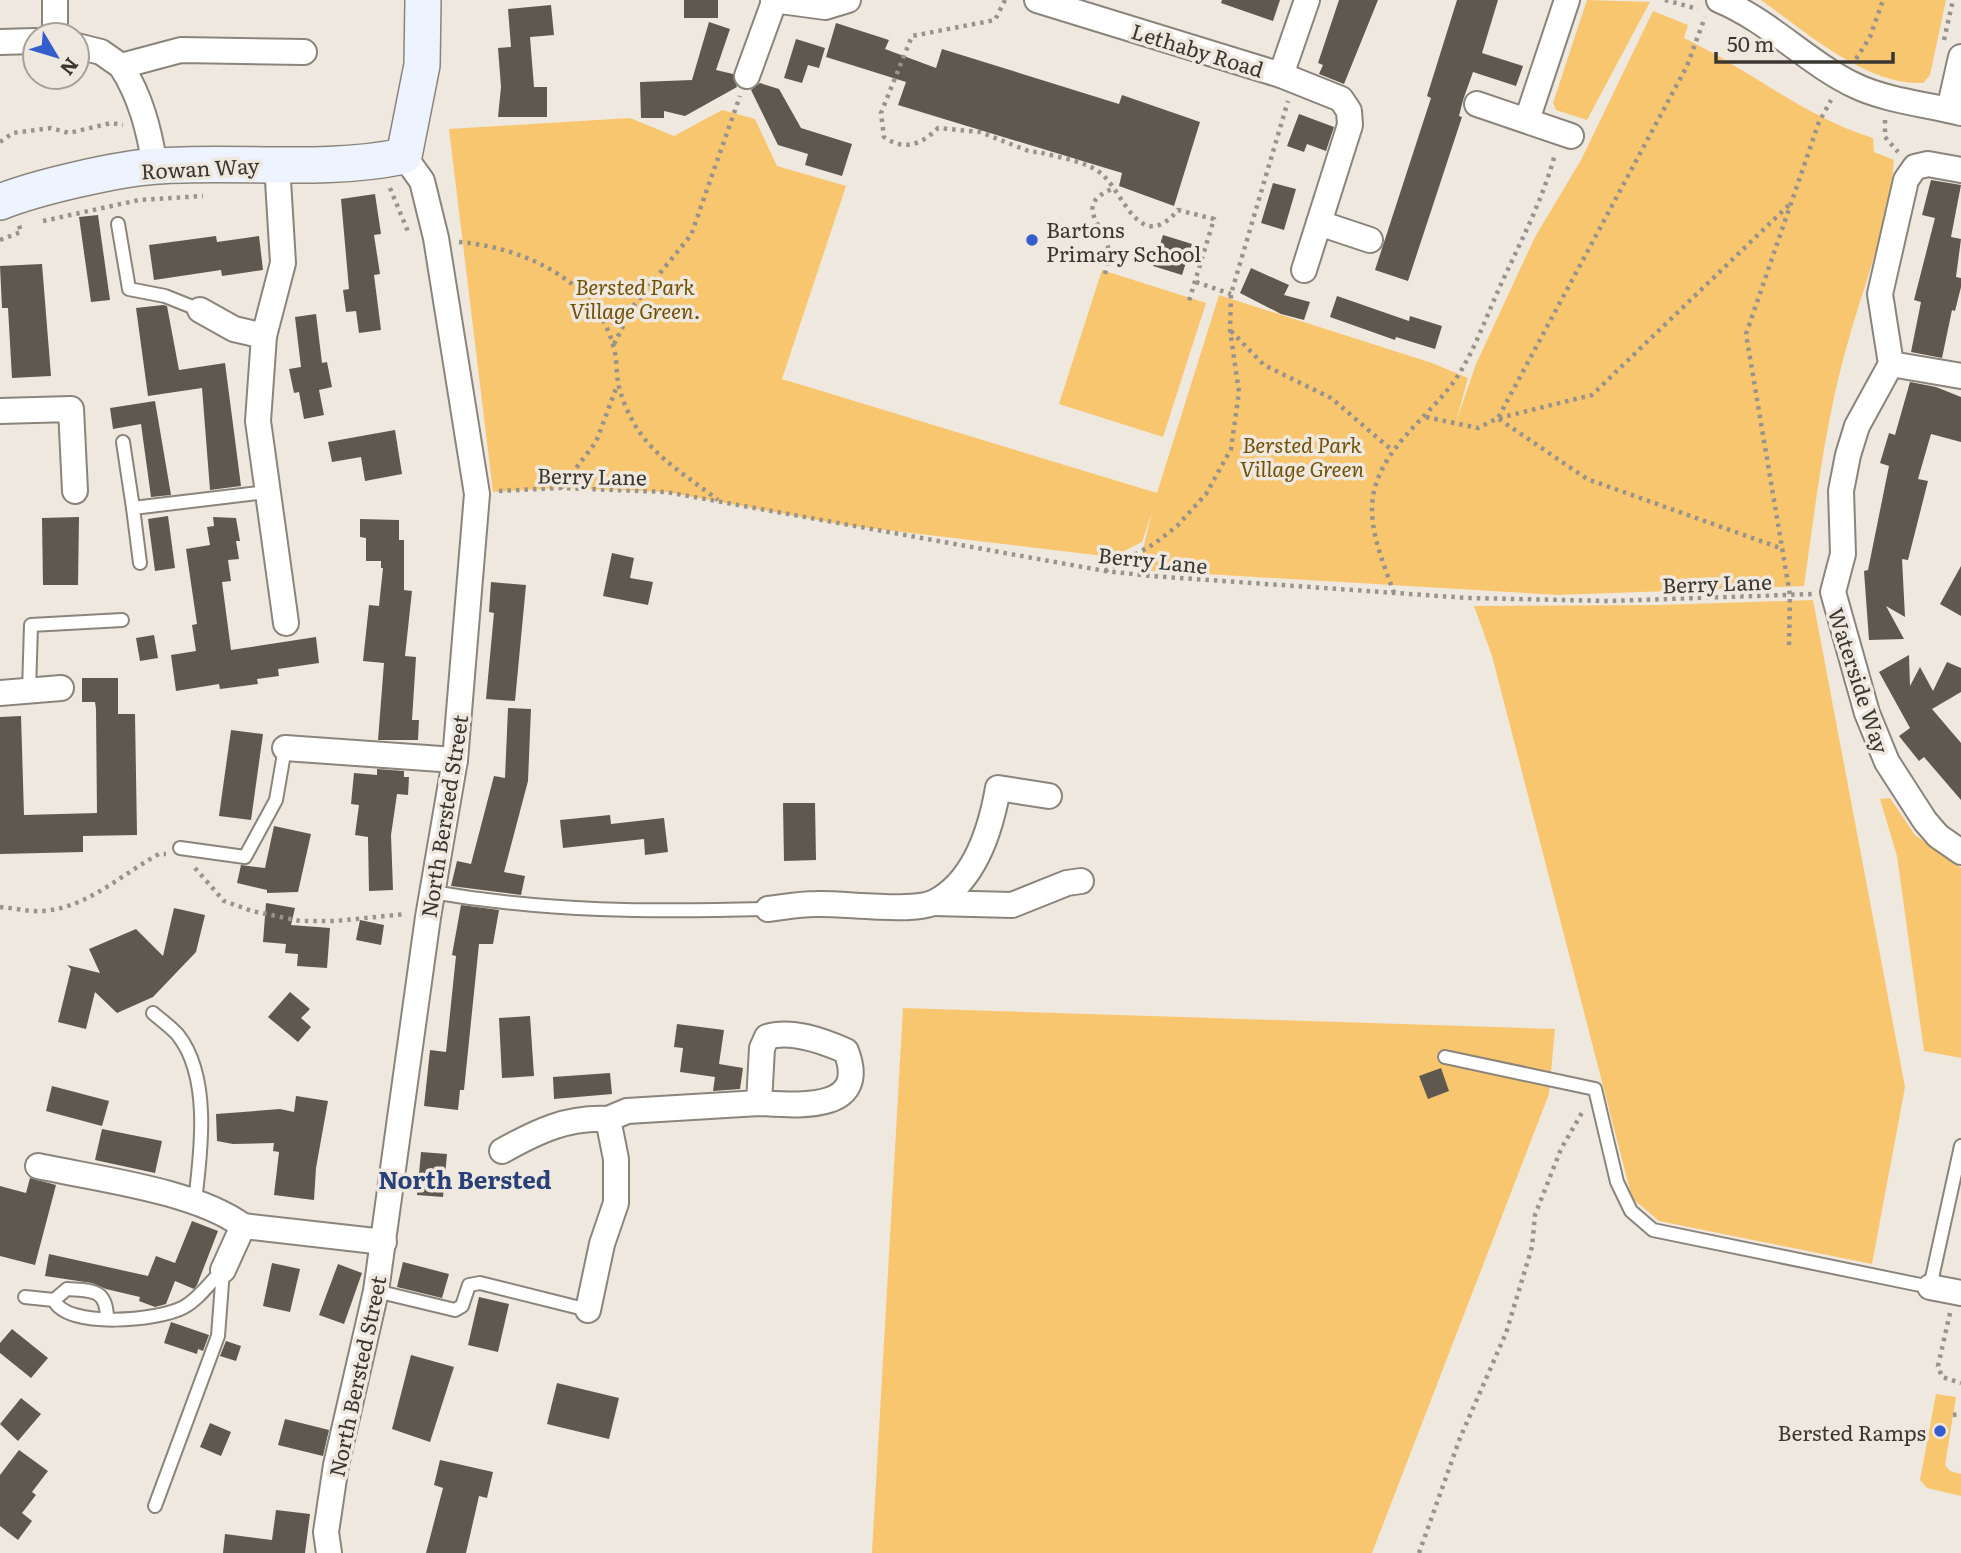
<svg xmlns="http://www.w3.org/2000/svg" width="1961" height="1553" font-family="Literata,serif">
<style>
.green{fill:#f9c670}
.building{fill:#5e584f}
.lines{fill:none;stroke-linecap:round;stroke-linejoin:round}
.lane-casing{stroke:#8a847b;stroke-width:16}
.street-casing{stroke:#8a847b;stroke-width:28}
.secondary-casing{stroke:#8a847b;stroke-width:38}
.path{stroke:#98938c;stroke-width:4.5;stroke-dasharray:3.5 5;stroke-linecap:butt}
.lane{stroke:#fff;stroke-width:12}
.street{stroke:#fff;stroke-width:24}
.secondary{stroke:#edf3ff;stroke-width:35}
.poi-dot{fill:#365dce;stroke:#efe8de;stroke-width:2.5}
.labels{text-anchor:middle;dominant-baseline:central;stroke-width:7;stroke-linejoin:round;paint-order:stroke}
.street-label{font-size:21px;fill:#3a3733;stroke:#efe8de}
.poi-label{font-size:21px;fill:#3a3733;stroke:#efe8de;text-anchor:start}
.park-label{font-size:21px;font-style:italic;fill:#725008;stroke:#efe8de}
.quarter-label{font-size:24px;font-weight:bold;fill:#293f78;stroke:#efe8de}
</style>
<rect width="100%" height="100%" fill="#efe8de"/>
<g class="green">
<path d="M1587,0L1650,2L1587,120L1556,110L1553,103Z"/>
<path d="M1761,0H1946L1930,75L1923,83C1865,85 1805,31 1761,0Z"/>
<path d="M1653,11L1688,25L1684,38C1749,69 1804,117 1873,138L1874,152L1894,160C1889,227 1861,291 1844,356C1824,431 1815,509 1804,586L1558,595L1138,570L1152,512L1142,542L1112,557L844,525L666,492L561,488L493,492L449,129L630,118L674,136L722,110L755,119L777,166L846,186L782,379L1157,493L1219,295L1432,363L1468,378L1456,422L1476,364L1535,237L1581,160Z"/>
<path d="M1102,270L1206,303L1163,437L1059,404Z"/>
<path d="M1813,600L1905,1087L1872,1264L1659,1221L1632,1198L1492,656L1474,606L1659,605Z"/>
<path d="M1890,798L1915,835L1961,868V1058L1924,1051L1897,856L1880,799Z"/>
<path d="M903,1008L1555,1029L1549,1094L1372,1553H872Z"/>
<path d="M1936,1394L1956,1397L1945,1465L1950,1471L1961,1474V1496L1927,1488L1920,1480Z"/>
</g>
<g class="building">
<rect x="684" y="0" width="34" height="18"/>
<path d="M1222,0H1280L1273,21L1221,3Z"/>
<path d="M1339,0H1378L1344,84L1319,74L1323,65L1318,63Z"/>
<path d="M1457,0H1498L1482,53L1523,66L1516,86L1473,72L1463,100L1459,116L1462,117L1408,281L1375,270L1431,98L1427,96Z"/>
<path d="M551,5L554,35L530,37L534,87H547V117H498L501,87L498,48L511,47L508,9Z"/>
<path d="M709,22L730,29L716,70L733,74L737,87L685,116L664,111V118H641L640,82L692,80Z"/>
<path d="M836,23L889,40L885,49L936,68L942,49L1119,104L1122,95L1200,122L1174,206L1119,186L1122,173L898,105L906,82L826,57Z"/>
<path d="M796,39L825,48L819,68L808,65L802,83L784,78Z"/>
<path d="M760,83L779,89L801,128L852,144L842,176L805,165L808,154L778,145L751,90Z"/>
<path d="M1299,114L1334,127L1326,151L1307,144L1304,152L1287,146Z"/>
<path d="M1931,180L1961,185L1951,237L1961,239L1956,277L1961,278V287L1955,311L1952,310L1942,358L1911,352L1921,302L1914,300L1935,218L1922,215Z"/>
<path d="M1273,183L1296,189L1284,230L1261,223Z"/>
<path d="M375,194L381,234L374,235L380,274L374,275L381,330L359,333L356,311L346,312L343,290L349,289L341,199Z"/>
<path d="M98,215L110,300L91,302L79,217Z"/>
<path d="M1163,235L1192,244L1182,275L1153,266Z"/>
<path d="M216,236L217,242L259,236L263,270L222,276L221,270L154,280L149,245Z"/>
<path d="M42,264L51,376L12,378L8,308H2L0,266Z"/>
<path d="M1251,268L1289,285L1284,295L1310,302L1304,320L1281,314L1240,293Z"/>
<path d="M1337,296L1409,321L1410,316L1442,326L1435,349L1396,337L1395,340L1330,317Z"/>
<path d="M163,305L167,306L179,370L225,363L241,486L210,490L202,388L148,396L136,308Z"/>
<path d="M316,314L322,363L327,362L332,387L319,390L324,415L304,419L299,392L294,393L289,369L301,367L295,317Z"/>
<path d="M1910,382L1936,387L1961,397V442L1931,434L1918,479L1928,481L1908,560L1902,559L1905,617L1886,606L1904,639L1869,640L1864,571L1868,570L1889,466L1880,463L1889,433L1895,435Z"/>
<path d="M155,401L171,495L151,497L141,424L113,429L110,408Z"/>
<path d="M395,430L402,474L365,481L361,457L332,462L328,442Z"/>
<path d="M168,516L175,568L155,571L148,519Z"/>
<path d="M79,517L78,585H43L42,518Z"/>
<path d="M213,517L236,518L240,541H236L239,559L228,560L231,581L222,582L231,650L316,637L319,663L278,669L279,676L257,679L258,684L220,689L219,684L176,691L171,655L196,651L192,625L197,624L186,549L210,545L207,527L214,526Z"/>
<path d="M360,519L399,520V540H404V590L412,591L405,656L416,657L412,720H419L418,740H378L384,663L363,661L369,605L379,606L383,568H381V561H366V538L360,537Z"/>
<path d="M612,553L634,558L630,578L653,582L648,605L603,596Z"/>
<path d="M1961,566V616L1940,604Z"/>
<path d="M491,582L526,585L515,701L486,699L494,613L489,612Z"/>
<path d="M154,635L158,658L140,661L136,638Z"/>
<path d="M1909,655L1910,686L1920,667L1933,691L1947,662L1961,668V692L1932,709L1961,743V800L1924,757L1919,761L1899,736L1910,728L1879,672Z"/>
<path d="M82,678H118V714H135L137,835L83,836V852L0,854V717L21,716L24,815L97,813L96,709L95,702H82Z"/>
<path d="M508,708L531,709L528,781L504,872L525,876L521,895L451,886L457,861L471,864L494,776L505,778Z"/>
<path d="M231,730L263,734L251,820L219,816Z"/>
<path d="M377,769L404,771V777H409L408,795L397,794L391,835L393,890L369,891L368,837L355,835L359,805L351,804L354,773L377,775Z"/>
<path d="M783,803H815L816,860L784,861Z"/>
<path d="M610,815L611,824L664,818L668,852L645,855L644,839L563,848L560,820Z"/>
<path d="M274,826L311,834L298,892L267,893V890L237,883L241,865L265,868Z"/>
<path d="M266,903L295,908L291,925L330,928L327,968L297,966L298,954L285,953L286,944L263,942Z"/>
<path d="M461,905L499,910L493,944H479L464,1090H460L458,1110L424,1106L430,1050L446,1052L456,956L452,955Z"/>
<path d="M174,908L205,915L196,952L153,997L117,1013L95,992L86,1029L58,1022L71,969L67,965L100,973L89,949L136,929L163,956Z"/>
<path d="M360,920L384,925L381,945L356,940Z"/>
<path d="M290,992L310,1009L301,1018L311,1027L298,1042L268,1017Z"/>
<path d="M530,1016L534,1076L502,1078L499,1018Z"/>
<path d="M677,1024L724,1030L719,1064L743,1068L740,1089L713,1091L715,1077L680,1072L683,1048L674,1047Z"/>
<path d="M1441,1068L1449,1091L1428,1099L1419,1076Z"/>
<path d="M610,1073L612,1094L554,1099L553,1077Z"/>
<path d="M52,1086L109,1101L102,1126L46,1111Z"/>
<path d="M296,1096L328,1101L316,1168L314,1200L274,1195L279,1152L273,1151L274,1143L233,1144L217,1141L216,1114L280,1109L294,1112Z"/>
<path d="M102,1129L162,1141L155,1173L95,1160Z"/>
<path d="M421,1152L447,1154L443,1197L417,1195Z"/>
<path d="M30,1178L56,1185L35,1265L0,1256V1186L26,1193Z"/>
<path d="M192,1221L218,1231L197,1285L194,1289L175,1281L166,1304L155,1307L139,1301L140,1297L106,1289L92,1283L45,1276L49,1254L148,1276L156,1256L175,1263Z"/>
<path d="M403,1262L449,1274L442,1298L397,1287Z"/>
<path d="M272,1263L300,1269L290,1312L263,1306Z"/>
<path d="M338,1264L362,1273L344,1324L319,1315Z"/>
<path d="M479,1297L509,1304L498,1352L468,1345Z"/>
<path d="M171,1322L209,1335L203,1351L198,1349L197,1354L164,1343Z"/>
<path d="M12,1329L48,1358L31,1378L0,1353V1343Z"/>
<path d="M226,1341L241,1346L236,1361L220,1356Z"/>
<path d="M411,1355L454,1367L430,1442L392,1429Z"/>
<path d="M557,1383L619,1398L609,1439L547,1424Z"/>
<path d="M21,1398L41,1414L18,1441L0,1424Z"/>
<path d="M285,1419L329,1430L323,1456L278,1445Z"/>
<path d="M210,1423L231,1432L221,1456L200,1447Z"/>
<path d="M19,1450L48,1471L32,1492L36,1495L22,1513L32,1521L18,1540L0,1526V1475Z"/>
<path d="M440,1460L493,1472L487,1498L479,1496L466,1553H426L443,1488L434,1485Z"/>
<path d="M276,1510L310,1514L305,1553H223L225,1534L272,1540Z"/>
</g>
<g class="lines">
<defs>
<g id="lane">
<path d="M118,224L129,289L165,296L200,310"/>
<path d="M123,442L133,508"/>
<path d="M140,563L133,508L266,492"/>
<path d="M29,691L31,625L122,620"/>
<path d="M180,848L245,857L276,800L285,748"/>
<path d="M432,892C547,912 652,912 768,909"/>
<path d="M153,1013C161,1020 171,1027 178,1035C211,1077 201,1152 195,1201"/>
<path d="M1445,1057L1595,1089L1617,1182L1631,1211L1653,1230L1930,1287L1961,1146"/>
<path d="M376,1291L455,1310L462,1306L469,1285L480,1283L588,1310"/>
<path d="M25,1297L54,1300"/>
<path d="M107,1317C106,1288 91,1291 67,1289L54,1300C66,1329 159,1321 184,1307C199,1299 210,1282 223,1270"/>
<path d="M155,1506L218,1336L223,1270"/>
</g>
<g id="street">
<path d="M773,0L825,7L848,0"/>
<path d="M1037,0L1281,75L1307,0"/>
<path d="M1719,0C1770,21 1807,63 1856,86C1885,100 1929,105 1961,113"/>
<path d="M55,35V0"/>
<path d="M0,42L35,41"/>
<path d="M77,46L101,52L121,66L181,50L304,52"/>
<path d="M121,66C141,97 149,130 155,166"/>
<path d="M1281,75L1341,99L1349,111L1350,125L1304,270"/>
<path d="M747,76L774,2"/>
<path d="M1477,104L1571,136"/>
<path d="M1949,110L1961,57"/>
<path d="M1527,120L1567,0"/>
<path d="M277,164L283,263L264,336L258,421L286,623"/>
<path d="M1961,170L1928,164L1915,167L1906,180L1880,294L1891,364L1857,426L1848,455L1841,491L1843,554L1833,592L1867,713L1887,762L1925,821L1938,836L1961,852"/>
<path d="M1319,223L1370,240"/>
<path d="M200,310L234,329L264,336"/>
<path d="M1891,364L1961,376"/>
<path d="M0,411L71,409L75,491"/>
<path d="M0,693L61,688"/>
<path d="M285,748L455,760"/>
<path d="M934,903L1012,905L1067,883L1081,881"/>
<path d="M768,909C784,907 800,904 816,904C844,903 914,913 935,902C975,881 991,828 998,788L1049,796"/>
<path d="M608,1119L627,1111L759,1103L762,1048L767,1037C791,1029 823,1041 846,1051C870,1113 797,1105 759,1103"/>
<path d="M502,1151C538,1131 567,1117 608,1119L616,1159V1203L602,1244L588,1310"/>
<path d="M38,1166C98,1179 196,1191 243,1226"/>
<path d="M223,1270L243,1226L384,1242"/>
<path d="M1930,1287L1961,1293"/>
<path d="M329,1553L326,1532L336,1465L376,1291L428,917L455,760L477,494L436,238L422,181L404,156"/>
</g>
<path id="secondary" d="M0,202C38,187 116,169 157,166C239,160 323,173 404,156L422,65L423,0"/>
</defs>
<use href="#lane" class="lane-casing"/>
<use href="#street" class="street-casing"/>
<use href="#secondary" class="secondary-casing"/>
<g class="path">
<path d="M1005,0L995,20L912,36L881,113L884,137C904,151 921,145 938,128L980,132L1031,152H1039C1059,158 1089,161 1104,176C1125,197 1141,254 1178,210L1214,219L1189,301"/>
<path d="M1665,0L1698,9"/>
<path d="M1944,40L1953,0"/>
<path d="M1856,59L1870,37L1883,0"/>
<path d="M1885,120V137L1898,152"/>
<path d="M0,142L13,133L51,128L69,133L111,123L123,125"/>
<path d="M390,188L409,234"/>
<path d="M43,221L139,200L203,196"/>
<path d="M0,240L21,232L19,225"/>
<path d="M459,242C521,247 595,279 613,345C617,356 616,370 618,382C620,396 630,418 638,430C659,461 690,478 718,500"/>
<path d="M1105,274C1107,265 1110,257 1108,247C1102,223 1074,205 1112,189"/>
<path d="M1196,282L1231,294"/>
<path d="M1231,331L1264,365L1331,398L1393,451"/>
<path d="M614,344L634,305L691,235L740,96"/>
<path d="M1426,417L1478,428L1498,418L1687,66L1705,17"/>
<path d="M1499,418L1592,395L1791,203"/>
<path d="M1499,419L1587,479L1783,549"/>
<path d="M561,488L596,442L617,386"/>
<path d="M499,491L561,488L666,492L1105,571L1151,576L1468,598L1610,601L1812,594"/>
<path d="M1105,571L1154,544L1177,526L1206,494L1231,449L1239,392L1230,330L1231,294L1288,101"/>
<path d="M1394,593C1382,559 1364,520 1376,484C1390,440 1435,412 1459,374C1477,345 1488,312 1502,282C1522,239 1543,199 1555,154"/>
<path d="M1789,645L1790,595L1746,334L1819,122L1831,100"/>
<path d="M195,868L224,901L252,911L300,921H335L406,914"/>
<path d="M0,907C14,908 29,912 43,911C87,908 122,874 159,854H166"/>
<path d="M1950,1313L1938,1366L1942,1377L1961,1383"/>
<path d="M1953,1415L1961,1414"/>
<path d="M1419,1553L1460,1438L1506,1333L1532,1247L1535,1215L1561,1149L1583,1111"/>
</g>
<use href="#lane" class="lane"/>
<use href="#street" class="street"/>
<use href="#secondary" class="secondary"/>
</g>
<g class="poi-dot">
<circle cx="1032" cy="240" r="7"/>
<circle cx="1940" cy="1431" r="7"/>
</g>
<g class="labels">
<g class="street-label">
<text transform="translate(1198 49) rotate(17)">Lethaby Road</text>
<text transform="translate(200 167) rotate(-3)">Rowan Way</text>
<text transform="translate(592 475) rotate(1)">Berry Lane</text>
<text transform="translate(1153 559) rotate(6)">Berry Lane</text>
<text transform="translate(1717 582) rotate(-2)">Berry Lane</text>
<text transform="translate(1860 680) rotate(72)">Waterside Way</text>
<text transform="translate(443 816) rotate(-81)">North Bersted Street</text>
<text transform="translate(356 1376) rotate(-78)">North Bersted Street</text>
</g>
<g class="poi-label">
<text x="1046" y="228">Bartons<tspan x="1046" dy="24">Primary School</tspan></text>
<text x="1926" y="1431" text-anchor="end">Bersted Ramps</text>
</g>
<g class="park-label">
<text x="635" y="285">Bersted Park<tspan x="635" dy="24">Village Green.</tspan></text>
<text x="1302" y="443">Bersted Park<tspan x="1302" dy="24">Village Green</tspan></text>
</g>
<g class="quarter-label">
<text x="465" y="1178">North Bersted</text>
</g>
</g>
<g transform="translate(56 56) rotate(128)"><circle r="33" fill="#efe8de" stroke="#a7a19a" stroke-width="2"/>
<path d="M0-5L12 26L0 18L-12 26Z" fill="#365dce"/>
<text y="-10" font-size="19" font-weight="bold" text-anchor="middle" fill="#3a3733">N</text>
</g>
<path d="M1716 52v10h177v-10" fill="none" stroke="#3a3733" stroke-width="3.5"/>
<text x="1727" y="52" font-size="21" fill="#3a3733" stroke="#efe8de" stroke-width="5" paint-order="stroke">50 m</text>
</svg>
